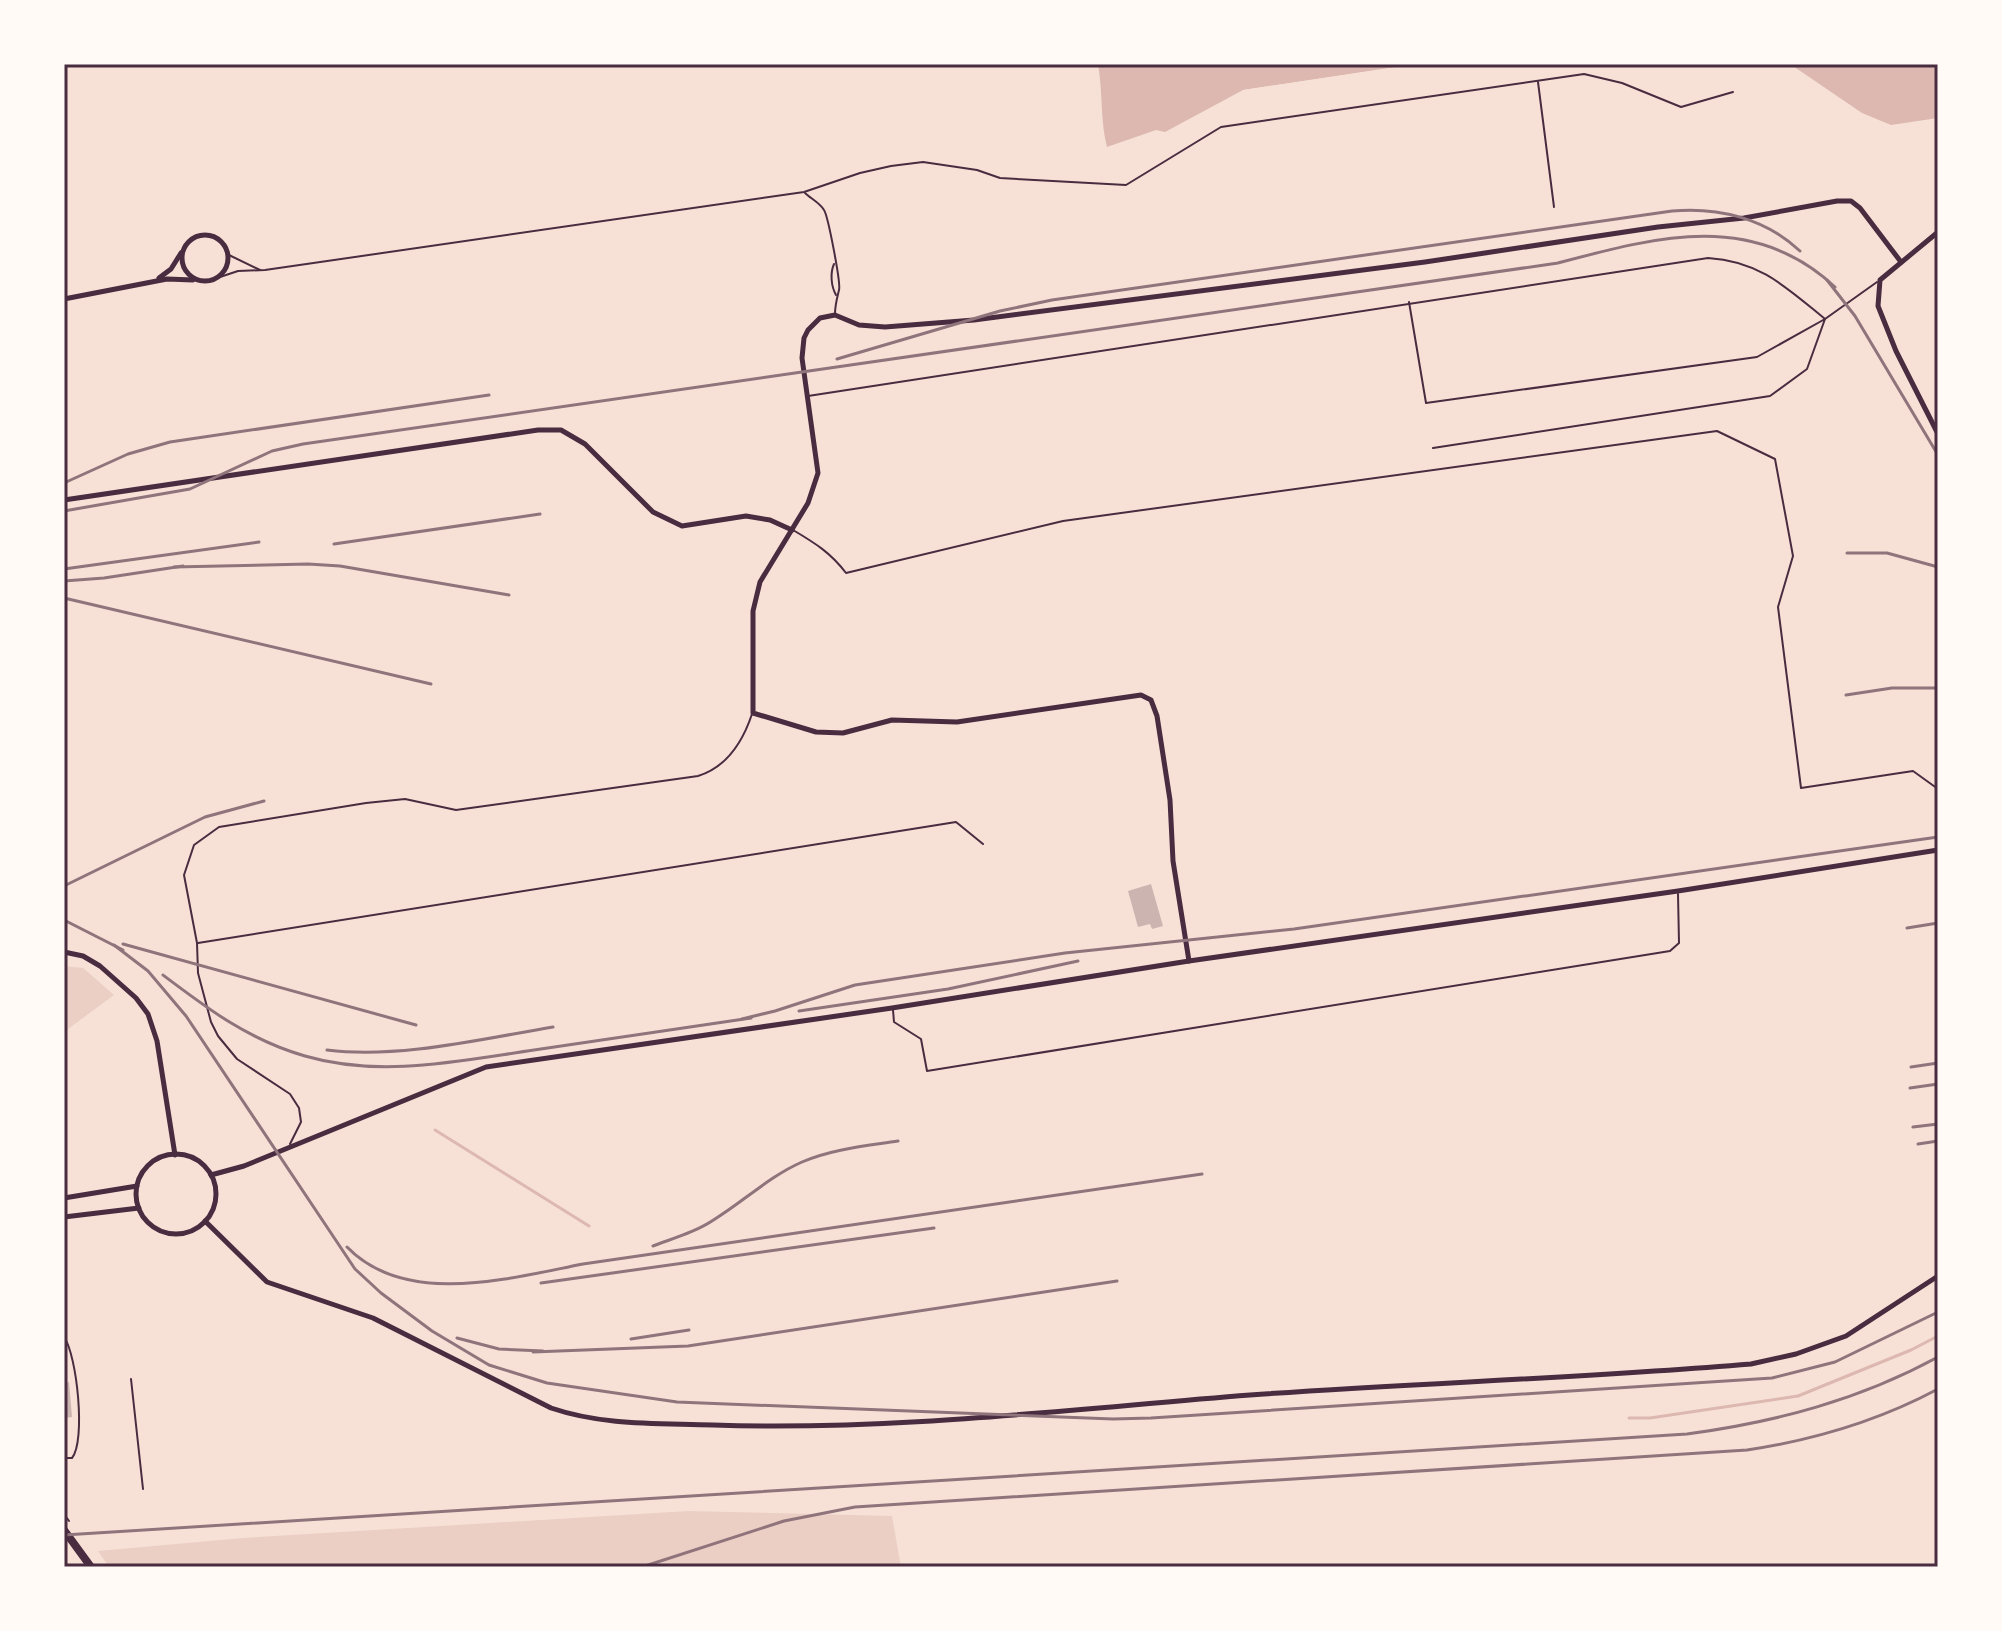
<svg xmlns="http://www.w3.org/2000/svg" width="2002" height="1631" font-family="'Exo 2',sans-serif">
<style>
.green{fill:#ebcfc5}
.water{fill:#dcb8b0}
.pier{fill:#f7e1d7}
.lines{fill:none;stroke-linecap:round;stroke-linejoin:round}
.stream{stroke:#dcb8b0;stroke-width:3}
.building{fill:#ccb4b1}
.path{stroke:#4a2c40;stroke-width:2}
.service{stroke:#4a2c40;stroke-width:2}
.minor{stroke:#4a2c40;stroke-width:5}
.primary{stroke:#4a2c40;stroke-width:8}
.rail{stroke:#8f747c;stroke-width:3}
.neatline{fill:none;stroke:#4a2c40;stroke-width:3}
</style>
<rect width="100%" height="100%" fill="#f7e1d7"/>
<g class="green">
<path d="M64,966L83,968L114,995L64,1032Z"/>
<path d="M688,1511L892,1516L901,1567H109L98,1551L243,1538Z"/>
</g>
<g class="water">
<path d="M1098,64H1415L1243,90L1165,132L1156,130L1107,147C1100,120 1103,92 1098,64Z"/>
<path d="M1790,64H1938V118L1891,125L1862,113Z"/>
</g>
<path class="pier" d="M1419,64L1416,68L1244,94L1243,90Z"/>
<g class="lines">
<g class="stream">
<path d="M435,1130L589,1226"/>
<path d="M1629,1418H1650L1798,1396L1911,1350L1938,1336"/>
</g>
</g>
<g class="building">
<path d="M1151,884L1163,926L1152,929L1150,924L1138,927L1128,891Z"/>
<path d="M69,1382L72,1417L64,1418V1383Z"/>
</g>
<g class="lines">
<g class="path">
<path d="M131,1379L143,1489"/>
<path d="M64,1514L69,1521"/>
</g>
<g class="service">
<path d="M1538,82L1554,207"/>
<path d="M805,193C810,198 820,203 824,210C828,216 841,283 839,290C837,298 835,305 835,314"/>
<path d="M227,254L260,270"/>
<path d="M834,264C830,273 831,286 836,295"/>
<path d="M214,279L238,271L265,270L804,192L860,173L891,166L923,162L977,170L1000,178L1126,185L1221,127L1584,74L1622,83L1681,107L1733,92"/>
<path d="M1409,302L1426,403L1757,357L1825,319L1807,369L1770,396L1433,448"/>
<path d="M808,396L1708,258C1760,261 1787,288 1825,319L1877,282"/>
<path d="M793,530C815,543 831,553 846,573L1063,521L1717,431L1775,459L1793,556L1778,607L1801,788L1913,771L1938,789"/>
<path d="M198,943L956,822L983,844"/>
<path d="M893,1010L894,1022L921,1039L927,1071L1670,951L1679,943L1678,894"/>
<path d="M290,1144L301,1122L299,1108L290,1094L237,1059L218,1036L211,1022L198,973L197,943L184,875L194,845L219,827L366,803L405,799L456,810L698,776C727,767 743,741 752,714"/>
<path d="M64,1337C77,1355 86,1441 72,1458H64"/>
</g>
<g class="minor">
<path d="M1938,232L1880,280L1878,306L1896,351L1938,434"/>
<circle cx="205" cy="258" r="23"/>
<path d="M159,278L171,269L181,253"/>
<path d="M64,299L167,279L193,280"/>
<path d="M64,500L538,430H561L585,444L653,512L682,526L746,516L770,520L792,530"/>
<path d="M64,952L83,956L100,966L136,998L148,1014L157,1041L175,1155"/>
<path d="M1189,961L1173,861L1170,800L1157,716L1151,700L1141,695L957,722L892,720L843,733L816,732L753,713V611L760,582L808,503L818,473L802,358L804,338L808,330L820,318L835,315L859,325L885,327L974,320L1425,262L1658,227L1744,218L1837,201H1851L1860,208L1901,262"/>
<circle cx="176" cy="1194" r="40"/>
<path d="M211,1175L244,1166L486,1067L892,1008L1189,961L1678,891L1938,850"/>
<path d="M64,1198L137,1186"/>
<path d="M64,1217L139,1208"/>
<path d="M205,1221L267,1282L373,1318L551,1408C604,1426 658,1423 713,1425C893,1431 1071,1409 1250,1395C1417,1383 1585,1378 1751,1364L1796,1354L1846,1336L1938,1276"/>
</g>
<g class="primary">
<path d="M64,1530L91,1567"/>
<path d="M64,1566L65,1567"/>
</g>
<g class="rail">
<path d="M1827,280L1855,316L1938,455"/>
<path d="M837,359L1000,311L1052,300L1672,211C1718,207 1765,218 1800,251"/>
<path d="M64,483L128,454L170,442L489,395"/>
<path d="M64,511L190,489L272,451L303,444L1558,263C1656,237 1753,210 1835,287"/>
<path d="M334,544L540,514"/>
<path d="M1847,553H1887L1938,567"/>
<path d="M174,567L308,564L340,566L509,595"/>
<path d="M64,569L259,542"/>
<path d="M64,581L104,578L183,566"/>
<path d="M64,598L431,684"/>
<path d="M1846,695L1892,688H1938"/>
<path d="M64,886L205,817L264,801"/>
<path d="M64,920L123,950"/>
<path d="M1907,928L1938,923"/>
<path d="M123,944L416,1025"/>
<path d="M114,945L148,971L186,1016L355,1269L381,1293L432,1331L489,1365L547,1383L677,1402L1113,1419L1151,1418L1772,1378L1835,1362L1938,1312"/>
<path d="M163,975C208,1009 249,1040 305,1056C380,1078 458,1061 534,1050C607,1039 679,1028 751,1018"/>
<path d="M799,1011L948,989L1078,961"/>
<path d="M742,1019L775,1011L855,985L1065,953L1294,929L1938,837"/>
<path d="M327,1050C399,1059 481,1039 553,1027"/>
<path d="M1911,1067L1938,1063"/>
<path d="M1910,1088L1938,1084"/>
<path d="M1913,1127L1938,1124"/>
<path d="M1918,1144L1938,1141"/>
<path d="M653,1246C674,1238 696,1232 715,1219C744,1201 770,1176 802,1162C832,1149 866,1146 898,1141"/>
<path d="M347,1247C406,1308 511,1278 583,1264L1202,1174"/>
<path d="M541,1283L934,1228"/>
<path d="M457,1338L499,1349L543,1351"/>
<path d="M631,1339L689,1330"/>
<path d="M533,1352L688,1346L1117,1281"/>
<path d="M64,1535L1687,1434C1776,1422 1859,1400 1938,1357"/>
<path d="M642,1567L784,1521L855,1507L1747,1450C1814,1440 1878,1421 1938,1389"/>
</g>
</g>
<rect width="2002" height="1631" fill="none" stroke="#fffaf5" stroke-width="132"/>
<rect x="66" y="66" width="1870" height="1499" class="neatline"/>
</svg>
